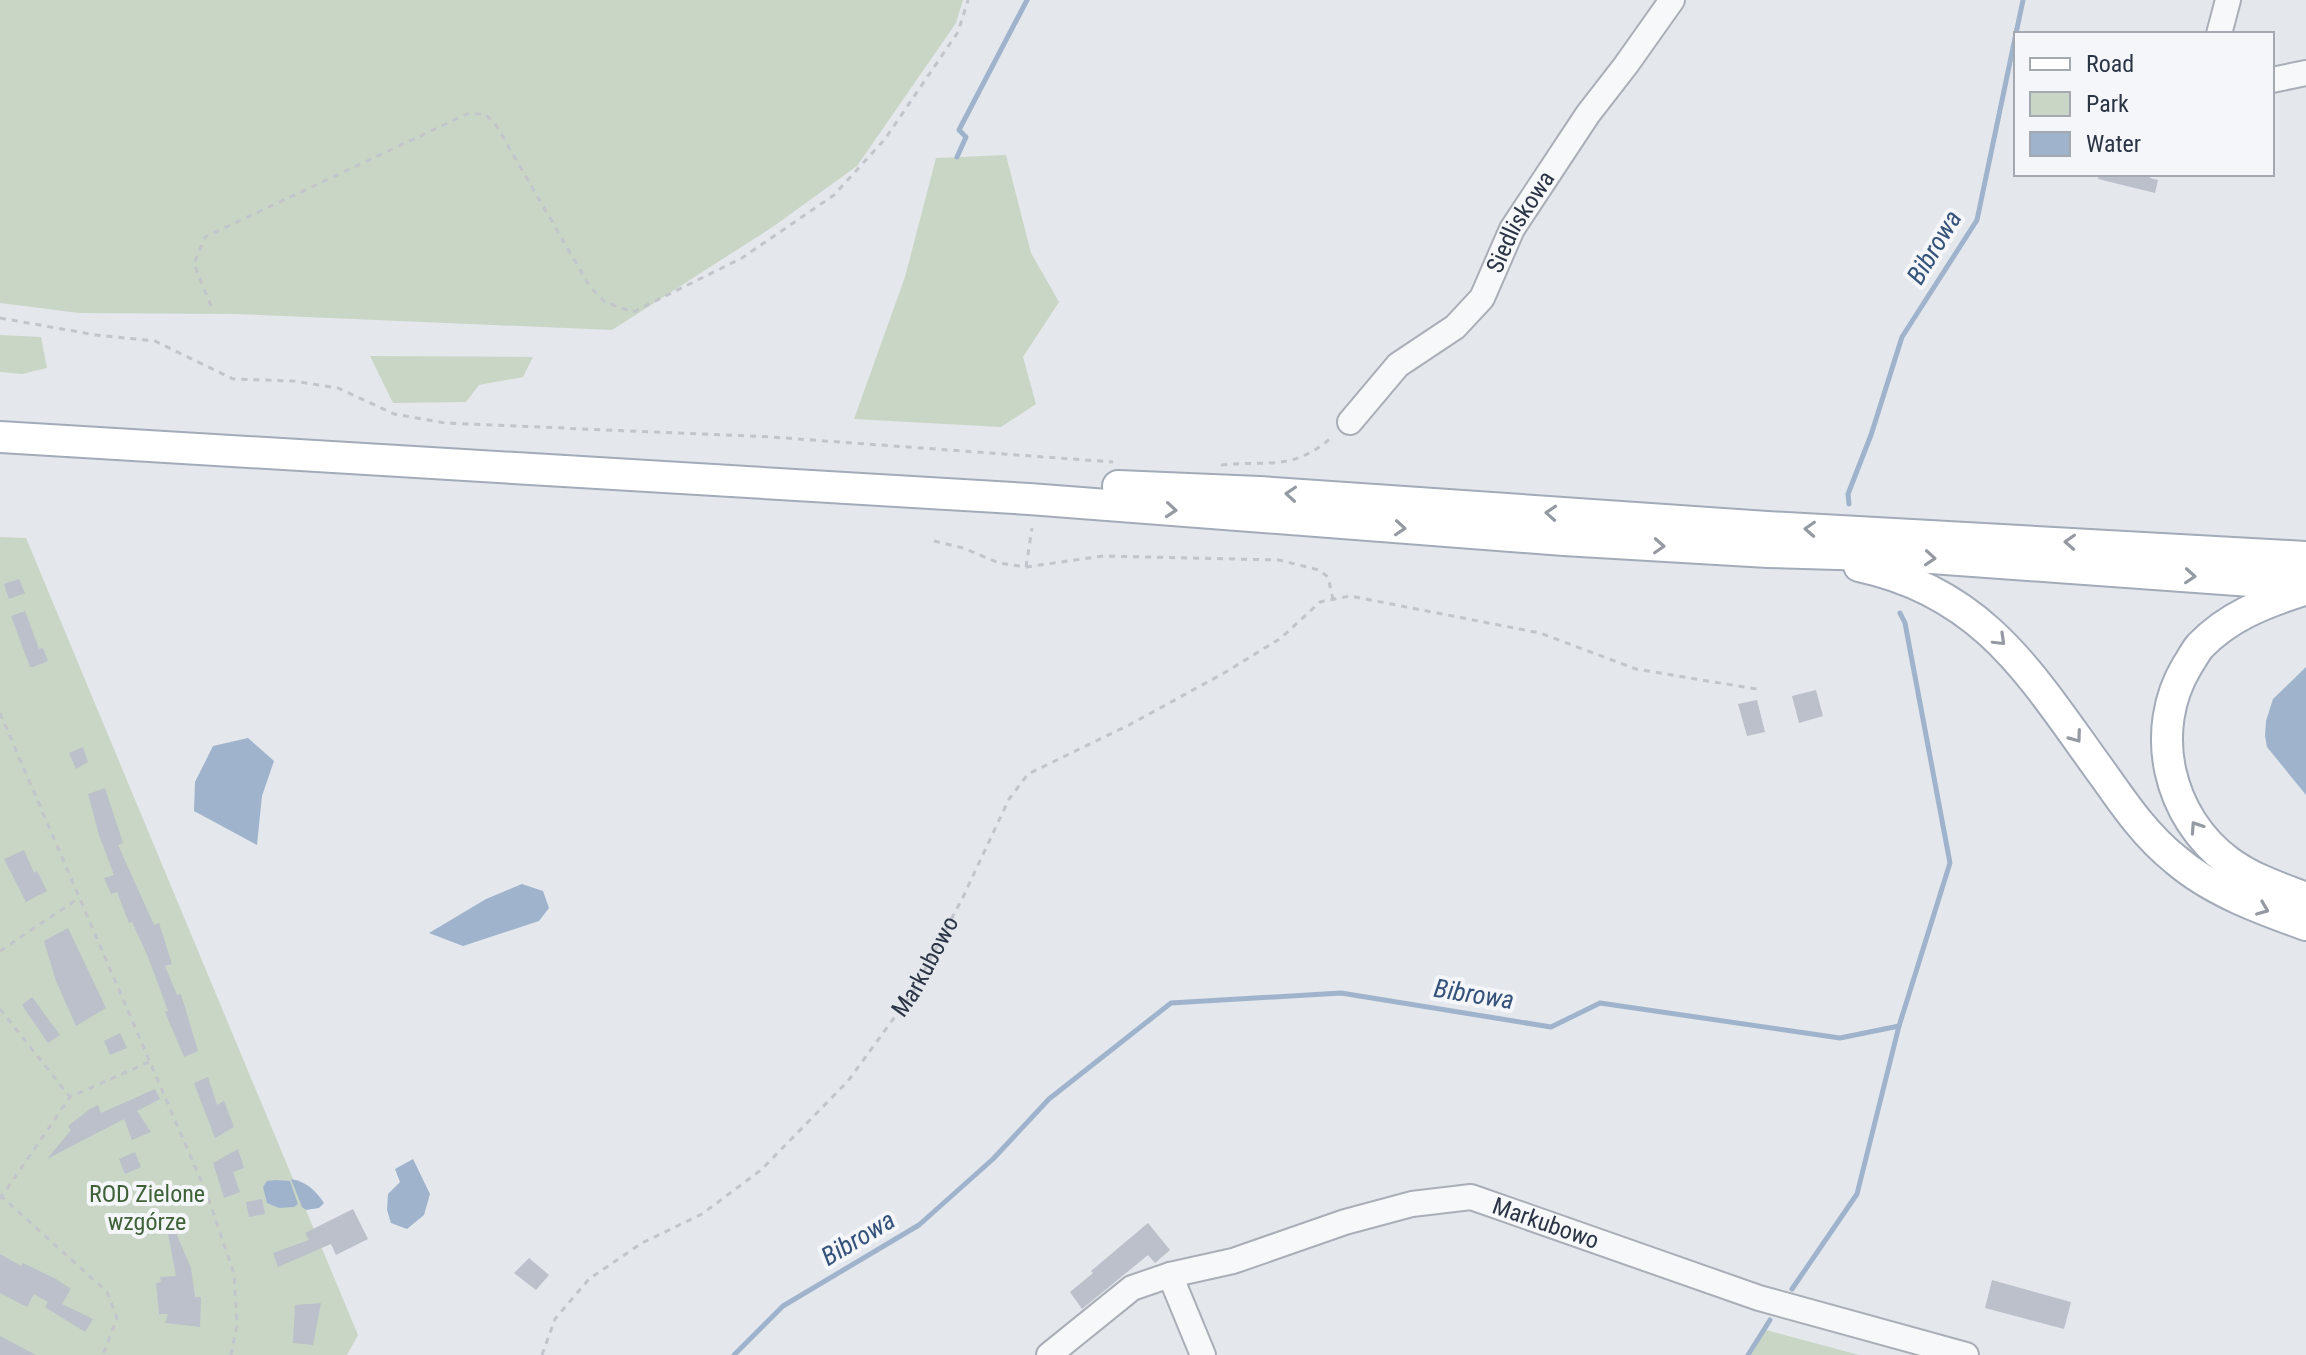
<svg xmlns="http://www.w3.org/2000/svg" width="2306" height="1355" font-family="'Roboto Condensed',sans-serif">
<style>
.green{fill:#c9d6c5}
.water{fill:#9fb4cc}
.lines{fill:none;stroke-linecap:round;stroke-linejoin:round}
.stream{stroke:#9fb4cc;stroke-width:5}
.building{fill:#bbc0ca}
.minor-casing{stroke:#a9aeb7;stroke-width:28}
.major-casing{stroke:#a3abb8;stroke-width:34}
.path{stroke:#c2c5cb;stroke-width:3;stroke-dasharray:6 6;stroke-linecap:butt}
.minor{stroke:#f7f8fa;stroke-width:24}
.major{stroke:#fff;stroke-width:30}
.oneway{stroke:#959aa2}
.labels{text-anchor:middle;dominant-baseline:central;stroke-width:8;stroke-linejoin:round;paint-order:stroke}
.street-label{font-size:24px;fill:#2b3445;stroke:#f4f6f9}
.park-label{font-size:24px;fill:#3f6138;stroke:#f4f6f9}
.water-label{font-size:26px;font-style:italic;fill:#34527a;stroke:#f4f6f9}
</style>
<rect width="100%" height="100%" fill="#e4e7ec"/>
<g class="green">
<path d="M0,0H963L956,23L857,166L774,226L612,330L236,314L79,313L0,303Z"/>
<path d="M1006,155L1031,253L1059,302L1023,357L1036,404L1001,427L854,419L905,277L936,158Z"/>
<path d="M0,335L41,337L47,368L22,374L0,372Z"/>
<path d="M370,356L533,357L523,377L479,385L466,402L393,403Z"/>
<path d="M0,537L26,538L358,1335L347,1355H0Z"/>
<path d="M1766,1330L1859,1355H1751Z"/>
</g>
<g class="water">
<path d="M2306,667V795L2267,747L2265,736L2266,721L2273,699Z"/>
<path d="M248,738L274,761L262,796L257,845L194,811L195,782L213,746Z"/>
<path d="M522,884L543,891L549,908L539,921L463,946L429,933L486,899Z"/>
<path d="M413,1159L430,1194L424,1215L407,1229L391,1223L387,1210L388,1194L400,1182L395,1169Z"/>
<path d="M291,1179C307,1182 315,1190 324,1203L319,1208L306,1210L302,1207Z"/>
<path d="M276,1180L290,1181L298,1204L294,1207L279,1208L267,1203L263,1187L267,1181Z"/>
</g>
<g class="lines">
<g class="stream">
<path d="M957,157L966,137L959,130L1027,0"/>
<path d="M1849,504L1848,494L1871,435L1902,337L1977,220L2023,0"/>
<path d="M1792,1289L1857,1194L1899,1026L1950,863L1905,623L1900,613"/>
<path d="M734,1355L783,1306L919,1225L993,1159L1049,1099L1171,1003L1341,993L1551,1027L1600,1003L1840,1038L1899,1026"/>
<path d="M1748,1355L1770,1320"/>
</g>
</g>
<g class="building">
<path d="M2099,174H2151L2150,178L2158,180L2155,193L2098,179Z"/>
<path d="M19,579L25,593L9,599L4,584Z"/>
<path d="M25,611L39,649L43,648L48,661L33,667H30L11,616Z"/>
<path d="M1816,690L1823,716L1799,723L1792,696Z"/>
<path d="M1757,700L1765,732L1747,736L1738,704Z"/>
<path d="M83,747L88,762L76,769L69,753Z"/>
<path d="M105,788L123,843L118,845L154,925L159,923L172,964L165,966L177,995L181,994L198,1051L184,1057L165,1012L168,1011L148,957L132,922L129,923L117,892L111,894L104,878L114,875L99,835L88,794Z"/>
<path d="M24,850L34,873L37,871L47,891L26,902L4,859Z"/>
<path d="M68,928L106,1008L76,1026L56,981L44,941Z"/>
<path d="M32,997L60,1035L48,1043L22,1005Z"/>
<path d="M120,1033L127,1048L110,1055L104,1041Z"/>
<path d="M208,1077L217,1105L224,1101L234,1127L215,1138L194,1083Z"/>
<path d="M155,1089L160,1099L137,1111L151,1132L132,1140L124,1119L47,1159L71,1130L68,1126L90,1109L98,1105L101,1113Z"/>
<path d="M238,1149L244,1168L233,1172L240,1192L224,1198L213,1163Z"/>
<path d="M135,1152L141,1167L125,1174L119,1159Z"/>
<path d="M262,1199L265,1214L249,1217L246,1202Z"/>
<path d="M353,1209L368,1239L336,1255L331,1244L278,1267L273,1253L309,1240L305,1233Z"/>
<path d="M1148,1223L1170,1250L1155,1263L1148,1255L1082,1309L1070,1292L1093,1273L1091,1271Z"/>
<path d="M173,1226L191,1268L195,1297H201L200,1327L165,1323L168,1314H159L156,1283L161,1282L160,1277L176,1276L167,1228Z"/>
<path d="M0,1254L21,1266L23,1263L56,1279L71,1289L62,1304L93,1319L85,1332L45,1307L48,1302L34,1294L27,1307L0,1293Z"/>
<path d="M529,1258L549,1275L536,1290L514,1273Z"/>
<path d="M1992,1280L2071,1302L2064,1329L1985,1308Z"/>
<path d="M321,1303L313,1345L293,1343L295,1305Z"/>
<path d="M0,1336L36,1355H0Z"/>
</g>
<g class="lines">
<defs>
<g id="minor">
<path d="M2219,34L2228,0"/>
<path d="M2272,80L2306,73"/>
<path id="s2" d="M1350,422L1398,365L1455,327L1482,298L1512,229L1588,114L1626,65L1672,0"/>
<path d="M1170,1275L1203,1355"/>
<path id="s3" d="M1049,1355L1132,1288L1170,1275L1233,1261L1345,1222L1412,1204L1471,1197L1759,1298L1966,1355"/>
</g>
<g id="major">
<path d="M0,437L1029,499L1564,540L1768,552L1904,556L2306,585"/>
<path d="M1118,486L1259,492L1767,527L2306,557"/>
<path d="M1859,566C1987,593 2034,680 2105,777C2126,807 2147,837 2176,860C2212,891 2261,909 2306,925"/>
<path d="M2301,591C2263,603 2228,617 2200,646C2195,652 2191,660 2187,666C2148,731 2168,817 2229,862C2252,879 2280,888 2306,898"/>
</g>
</defs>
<use href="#minor" class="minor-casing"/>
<use href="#major" class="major-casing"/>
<g class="path">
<path d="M211,306L194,264L205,237L467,114H485L496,125L590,287L605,302L633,312L742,258L834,195L885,139L958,32L968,0"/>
<path d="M0,318L96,335L155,341L233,379L293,381L338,388L394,414L445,423L771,437L1113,462"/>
<path d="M1221,465C1269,460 1293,472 1333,436"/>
<path d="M934,541L963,548L999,563L1026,567L1103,556L1279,560L1319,570L1328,577L1333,599"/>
<path d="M1026,567L1032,528"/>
<path d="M0,713L208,1197L234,1274L237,1325L231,1355"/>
<path d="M0,951L79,898"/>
<path d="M0,1009L70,1097"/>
<path d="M0,1195L107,1292L117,1318L103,1355"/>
<path d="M0,1199L70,1097L149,1062"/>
<path id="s1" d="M542,1355L555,1319L589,1279L642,1243L702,1214L761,1170L848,1081L913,992L963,897L1009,799L1028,774L1129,725L1224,673L1281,638L1320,602L1350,596L1540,633L1636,669L1762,690"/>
</g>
<use href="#minor" class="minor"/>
<use href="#major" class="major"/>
</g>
<defs><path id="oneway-chevron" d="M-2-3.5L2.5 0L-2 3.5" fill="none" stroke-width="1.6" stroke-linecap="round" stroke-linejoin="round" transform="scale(2)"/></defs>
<g class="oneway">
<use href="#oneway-chevron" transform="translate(1291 494) rotate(-176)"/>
<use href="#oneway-chevron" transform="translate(1171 510) rotate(5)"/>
<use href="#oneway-chevron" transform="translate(1551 513) rotate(-176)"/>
<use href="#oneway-chevron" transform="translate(1400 528) rotate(4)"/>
<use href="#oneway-chevron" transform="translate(1810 529) rotate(-177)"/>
<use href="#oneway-chevron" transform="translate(2070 542) rotate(-177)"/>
<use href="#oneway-chevron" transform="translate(1659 546) rotate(3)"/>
<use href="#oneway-chevron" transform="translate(1930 558) rotate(4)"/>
<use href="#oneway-chevron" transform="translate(2190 576) rotate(4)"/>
<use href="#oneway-chevron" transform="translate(2000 640) rotate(44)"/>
<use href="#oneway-chevron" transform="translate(2076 737) rotate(54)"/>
<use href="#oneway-chevron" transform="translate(2196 827) rotate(-124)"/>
<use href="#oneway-chevron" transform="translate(2263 909) rotate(22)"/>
</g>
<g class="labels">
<g class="street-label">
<text stroke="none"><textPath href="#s2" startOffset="268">Siedliskowa</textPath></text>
<text stroke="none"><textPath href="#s1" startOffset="558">Markubowo</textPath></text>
<text stroke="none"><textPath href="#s3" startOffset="538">Markubowo</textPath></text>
</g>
<g class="park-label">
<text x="147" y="1194">ROD Zielone<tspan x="147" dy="28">wzgórze</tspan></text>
</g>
<g class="water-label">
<text transform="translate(1934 247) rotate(-59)">Bibrowa</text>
<text transform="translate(1474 994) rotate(9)">Bibrowa</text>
<text transform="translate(858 1238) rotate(-31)">Bibrowa</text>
</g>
</g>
<rect x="2014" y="32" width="260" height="144" fill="#f4f6f9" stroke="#a4a8b1" stroke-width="2"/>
<rect x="2030" y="58" width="40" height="12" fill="#ffffff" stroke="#a4a8b1" stroke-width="2"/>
<text x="2086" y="72" font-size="24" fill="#2b3445">Road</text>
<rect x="2030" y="92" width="40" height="24" fill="#c9d6c5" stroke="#a4a8b1" stroke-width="2"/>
<text x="2086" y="112" font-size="24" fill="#2b3445">Park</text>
<rect x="2030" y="132" width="40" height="24" fill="#9fb4cc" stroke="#a4a8b1" stroke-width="2"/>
<text x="2086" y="152" font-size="24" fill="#2b3445">Water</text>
</svg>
